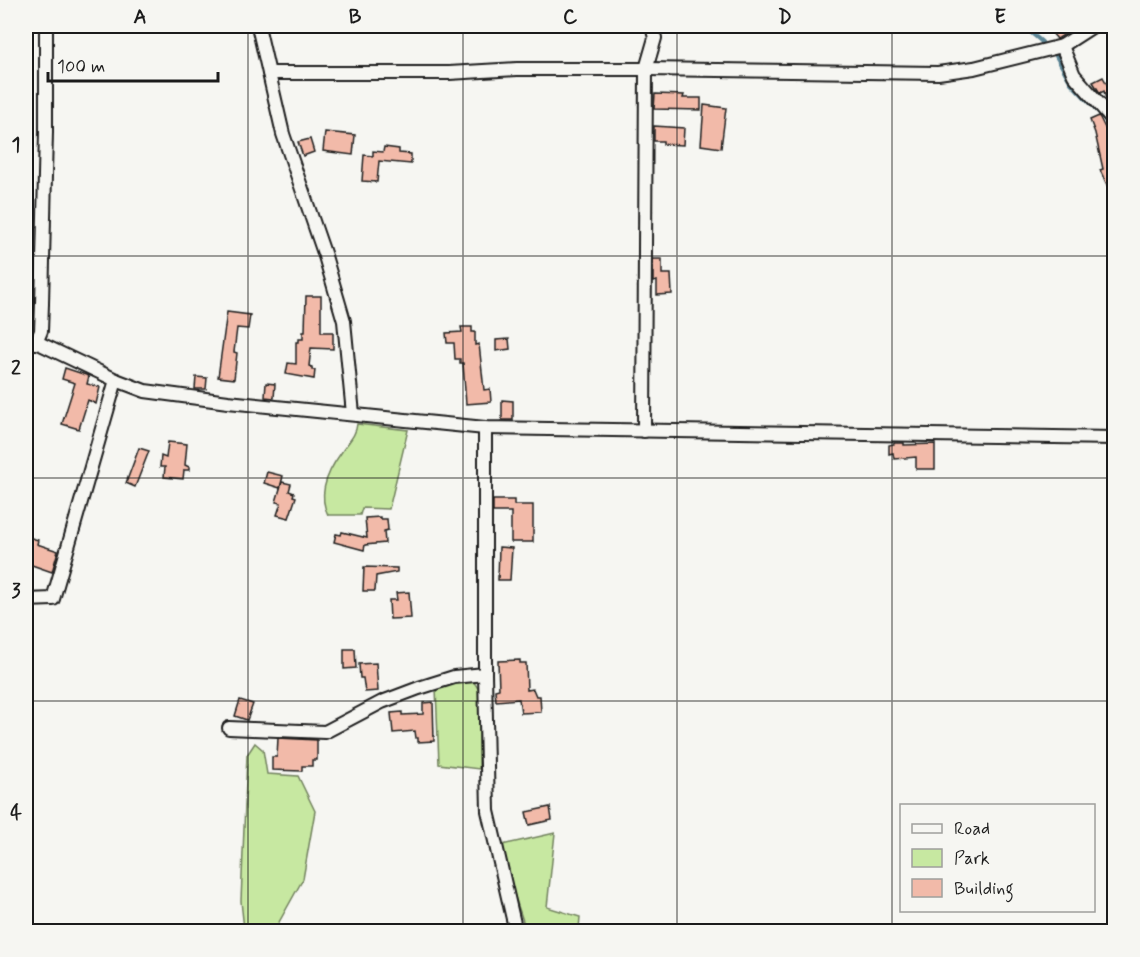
<svg xmlns="http://www.w3.org/2000/svg" width="1140" height="957" font-family="Mynerve,sans-serif">
<style>
.green{fill:#c7e8a1;stroke:#72825e;stroke-width:1.5}
.lines{fill:none;stroke-linecap:round;stroke-linejoin:round}
.stream{stroke:#5c8696;stroke-width:4}
.building{fill:#f2baa9;stroke:#1c1c1c;stroke-width:1.5}
.minor-casing{stroke:#1c1c1c;stroke-width:16}
.minor{stroke:#f6f6f2;stroke-width:12}
.grid{fill:none;stroke:#1c1c1c;stroke-width:1.5;stroke-opacity:0.55}
.neatline{fill:none;stroke:#1c1c1c;stroke-width:2}
.grid-label{font-size:20px;text-anchor:middle;font-weight:bold;fill:#1c1c1c}
</style>
<rect width="100%" height="100%" fill="#f6f6f2"/>
<filter id="ink" filterUnits="userSpaceOnUse"><feTurbulence type="fractalNoise" baseFrequency=".0167" numOctaves="2"/><feDisplacementMap in="SourceGraphic" scale="12" xChannelSelector="R" yChannelSelector="G"/><feConvolveMatrix kernelMatrix="1 2 1 2 8 2 1 2 1" color-interpolation-filters="sRGB"/></filter>
<g filter="url(#ink)">
<g class="green">
<path d="M357,424L408,430L389,509L362,508L360,515H328C317,494 328,471 341,453C348,442 356,436 357,424Z"/>
<path d="M463,681L474,682L479,690V769L439,764L436,688Z"/>
<path d="M255,743L263,750L267,774L298,776L315,811L303,879L274,931H246L244,929L241,901L247,755Z"/>
<path d="M555,833L547,907L580,917L579,928L542,923L525,927L510,882L502,845Z"/>
</g>
<g class="lines">
<g class="stream">
<path d="M1023,26L1042,42"/>
<path d="M1056,56L1071,83L1103,117L1114,134"/>
</g>
</g>
<g class="building">
<path d="M1046,26H1060L1066,33L1057,39Z"/>
<path d="M1103,77L1114,97V109L1106,99L1104,91L1100,93L1093,82Z"/>
<path d="M655,94L684,95L683,98H701V110L654,109Z"/>
<path d="M704,105L726,108L721,148L701,145Z"/>
<path d="M1099,116L1106,130L1110,129L1112,138L1109,139L1114,163V185L1108,187L1100,170L1103,169L1095,133L1090,120Z"/>
<path d="M654,126L684,128L683,145L663,144V141H654Z"/>
<path d="M325,132L355,135L353,155L323,151Z"/>
<path d="M310,139L314,152L303,156L298,142Z"/>
<path d="M384,147L399,149V153L411,154V164L379,161L377,182L362,181L364,155L373,156V151L383,152Z"/>
<path d="M653,259H662V274H671L672,294L657,295V281L653,282Z"/>
<path d="M306,296H321V332H333V349L311,348L309,366L312,367V370H315L314,379L286,374L288,363L296,364V342H299V339H303V332H305Z"/>
<path d="M227,312L250,315L248,329L237,328L234,352L237,353L234,379L218,377Z"/>
<path d="M461,327H472V332H475V345L479,344L484,390L490,389L491,402L466,404L463,363H460V359H455L454,343H447L446,333L462,332Z"/>
<path d="M509,339L510,349L496,351V340Z"/>
<path d="M65,368L89,376L87,384L100,387L96,404L88,400L79,429L62,424L75,383L62,379Z"/>
<path d="M196,377L207,378L206,389H195Z"/>
<path d="M266,383L275,384L274,398L265,397Z"/>
<path d="M502,400L513,401V420H502Z"/>
<path d="M168,442L187,444L185,465L189,467V470H184L183,479L164,477L165,467H160L161,456L166,458Z"/>
<path d="M894,443H904V445L935,444V469H916V457L894,459L893,453L889,454V445L894,444Z"/>
<path d="M139,448L149,451L135,487L126,483Z"/>
<path d="M267,472L283,476L280,488L264,483Z"/>
<path d="M282,482L291,484L289,491L294,493L293,496L296,497L289,518L277,515L281,503L276,502Z"/>
<path d="M493,500H514V505H533V542H511V512H493Z"/>
<path d="M380,517V519H387L388,530L384,531L385,543L365,545L364,550L334,542L336,534L341,535L342,532L367,538L365,518Z"/>
<path d="M28,537L38,540L37,544L58,551L52,572L26,563L30,547L26,546Z"/>
<path d="M499,547L512,548L510,580H498Z"/>
<path d="M364,567L397,568V572L376,576L375,591H363Z"/>
<path d="M409,592L411,618L390,619L389,600H397L396,593Z"/>
<path d="M344,649H355L356,668L344,669Z"/>
<path d="M520,660V663H526L527,690L533,689L536,696H540L541,712L521,713L519,699L496,701L495,690L499,689L498,661Z"/>
<path d="M376,663L378,691L365,692L363,678H360L359,664Z"/>
<path d="M240,700L253,704L247,720L235,716Z"/>
<path d="M433,702L434,741L418,742V738H416L415,731L393,733L391,713L402,712V715L423,714V703Z"/>
<path d="M278,738L317,740V760H312V766H302V771L272,770V757H277Z"/>
<path d="M550,807L552,820L529,825L526,812Z"/>
</g>
<g class="lines">
<defs>
<g id="minor">
<path d="M258,26L283,134L325,256L344,321L353,414"/>
<path d="M1062,46L1074,75L1114,121"/>
<path d="M269,73H449L517,69H646L938,73L974,68L1062,46L1093,26"/>
<path d="M26,337L116,380L145,391L228,402L485,428L1114,438"/>
<path d="M36,343L41,331L42,304L46,132V26"/>
<path d="M485,428V674L488,811L516,932"/>
<path d="M644,431L646,69L655,38L652,26"/>
<path d="M26,600L53,599L116,380"/>
<path d="M229,728L325,732L382,702L419,688L454,677L485,674"/>
</g>
</defs>
<use href="#minor" class="minor-casing"/>
<use href="#minor" class="minor"/>
</g>
</g>
<path class="grid" d="M248,26V932M463,26V932M677,26V932M892,26V932M26,256H1114M26,478H1114M26,701H1114"/>
<rect width="1140" height="957" fill="none" stroke="#f6f6f2" stroke-width="66"/>
<rect x="900" y="804" width="195" height="108" fill="#f6f6f2" stroke="#9f9f9c" stroke-width="1.5"/>
<rect x="912" y="824" width="30" height="9" fill="#f6f6f2" stroke="#9f9f9c" stroke-width="1.5"/>
<text x="954" y="834" font-size="18" fill="#1c1c1c">Road</text>
<rect x="912" y="849" width="30" height="18" fill="#c7e8a1" stroke="#9f9f9c" stroke-width="1.5"/>
<text x="954" y="864" font-size="18" fill="#1c1c1c">Park</text>
<rect x="912" y="879" width="30" height="18" fill="#f2baa9" stroke="#9f9f9c" stroke-width="1.5"/>
<text x="954" y="894" font-size="18" fill="#1c1c1c">Building</text>
<path d="M48 72v9h170v-9" fill="none" stroke="#1c1c1c" stroke-width="3"/>
<text x="57" y="72" font-size="18" fill="#1c1c1c" stroke="#f6f6f2" stroke-width="4.5" paint-order="stroke">100 m</text>
<rect x="33" y="33" width="1074" height="891" class="neatline"/>
<g class="grid-label">
<text x="140" y="23">A</text>
<text x="355" y="23">B</text>
<text x="570" y="23">C</text>
<text x="785" y="23">D</text>
<text x="1000" y="23">E</text>
<text x="16" y="151">1</text>
<text x="16" y="374">2</text>
<text x="16" y="597">3</text>
<text x="16" y="819">4</text>
</g>
</svg>
